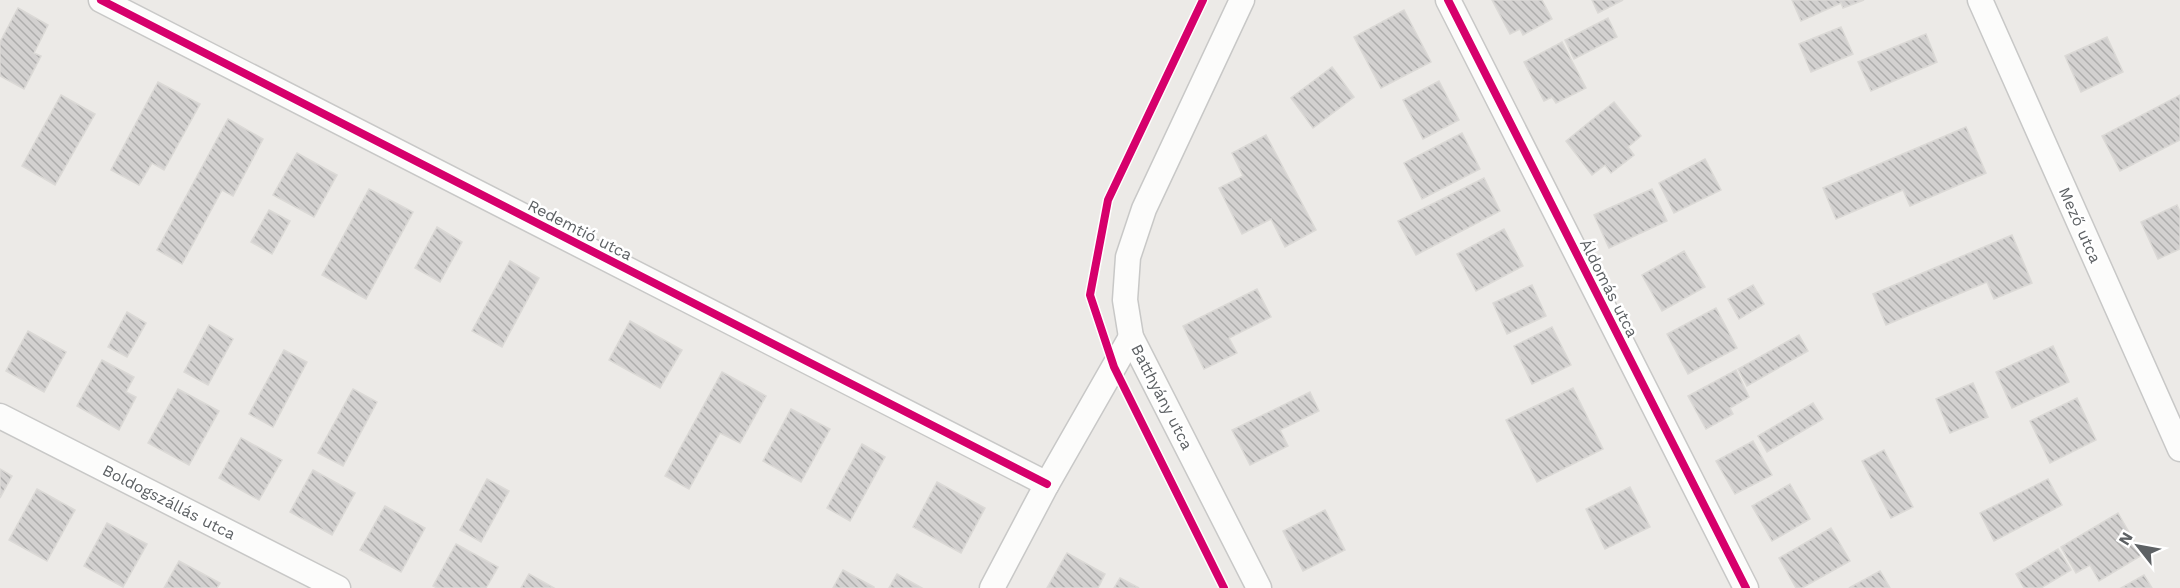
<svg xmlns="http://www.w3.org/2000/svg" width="2180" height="588" font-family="'Work Sans',sans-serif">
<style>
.building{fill:url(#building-back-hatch);stroke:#dbd9d6;stroke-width:1.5}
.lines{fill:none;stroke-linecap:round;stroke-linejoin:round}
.minor-casing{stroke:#c8c8c7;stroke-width:27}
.minor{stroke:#fcfcfb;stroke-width:24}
.cycleway-casing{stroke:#fff;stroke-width:11}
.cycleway{stroke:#d6006c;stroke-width:8}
.labels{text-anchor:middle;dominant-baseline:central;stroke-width:5;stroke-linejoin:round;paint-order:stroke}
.street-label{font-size:16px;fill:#5d6164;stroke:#fff}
</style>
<defs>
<pattern id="building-back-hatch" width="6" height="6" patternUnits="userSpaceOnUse" patternTransform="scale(1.5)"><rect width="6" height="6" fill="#d3d1d0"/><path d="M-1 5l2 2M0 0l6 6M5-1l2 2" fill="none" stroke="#aeadac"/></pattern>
</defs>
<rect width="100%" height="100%" fill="#eceae7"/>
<g class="building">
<path d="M1492,0H1542L1552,19L1523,35L1520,29L1510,34Z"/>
<path d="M1592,0H1623L1598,13Z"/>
<path d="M1792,0H1864L1843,8L1841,3L1801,21Z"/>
<path d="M18,8L48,25L34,53L41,56L24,89L0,76V42Z"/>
<path d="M1404,10L1431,62L1381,88L1354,37Z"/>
<path d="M1608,18L1617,37L1574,59L1565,40Z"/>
<path d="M1841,27L1853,54L1811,72L1799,44Z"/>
<path d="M1926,34L1937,62L1871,91L1858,62Z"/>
<path d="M2107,37L2123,72L2081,92L2065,56Z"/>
<path d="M1562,42L1586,88L1556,103L1552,97L1544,101L1524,62Z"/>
<path d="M1332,67L1354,97L1313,128L1291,98Z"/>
<path d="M1439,81L1459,120L1423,139L1403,100Z"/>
<path d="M158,82L200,104L164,170L152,163L139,185L111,170Z"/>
<path d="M61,95L95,114L55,185L22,166Z"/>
<path d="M2180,95V140L2120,171L2102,136Z"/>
<path d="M1614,102L1641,136L1628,147L1634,155L1611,173L1605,165L1592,175L1566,141Z"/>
<path d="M228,119L263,139L233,196L222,190L182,264L157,250Z"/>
<path d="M1966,127L1986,173L1910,206L1903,190L1836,219L1823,188Z"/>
<path d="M1462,133L1480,169L1422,199L1404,163Z"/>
<path d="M1266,135L1316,230L1285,247L1271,219L1242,234L1219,188L1243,176L1232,153Z"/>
<path d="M297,153L337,175L314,217L273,195Z"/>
<path d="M1705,159L1721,190L1674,213L1659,183Z"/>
<path d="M1484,178L1500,211L1416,255L1398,221Z"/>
<path d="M369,189L413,212L366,299L322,275Z"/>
<path d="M1652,189L1667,221L1609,248L1594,215Z"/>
<path d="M2177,205L2180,212V249L2158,259L2141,222Z"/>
<path d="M269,210L290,221L272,254L251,242Z"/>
<path d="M437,227L462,242L440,282L415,268Z"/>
<path d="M1504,229L1523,266L1476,291L1457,254Z"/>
<path d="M2012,235L2032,283L1994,299L1987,282L1886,325L1873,294Z"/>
<path d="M1684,251L1705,287L1662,311L1642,275Z"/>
<path d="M510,261L539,278L502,347L472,331Z"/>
<path d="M1532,285L1546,316L1507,334L1493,303Z"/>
<path d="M1753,285L1764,304L1739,319L1728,299Z"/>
<path d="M1257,289L1271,317L1229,338L1237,353L1204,369L1183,326Z"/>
<path d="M1716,308L1737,348L1688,374L1667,334Z"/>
<path d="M127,312L146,323L127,357L108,347Z"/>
<path d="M630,321L682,350L660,388L609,360Z"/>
<path d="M209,325L233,339L208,385L184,372Z"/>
<path d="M1552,327L1571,365L1532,384L1514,346Z"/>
<path d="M28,331L66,352L44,392L6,371Z"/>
<path d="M1799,335L1808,351L1747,386L1738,369Z"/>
<path d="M2053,346L2069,382L2012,408L1996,372Z"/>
<path d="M284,350L307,362L273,427L249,414Z"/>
<path d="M102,360L134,377L126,392L136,397L119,430L77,406Z"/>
<path d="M1736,370L1749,397L1730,408L1733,414L1706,429L1688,396Z"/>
<path d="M722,372L766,396L740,443L720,433L689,489L665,476Z"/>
<path d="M1973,383L1988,417L1950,433L1936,399Z"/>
<path d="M1573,388L1603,449L1537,482L1506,420Z"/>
<path d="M178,389L219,411L189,465L148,443Z"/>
<path d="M353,389L377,402L343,466L318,453Z"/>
<path d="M1310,392L1319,411L1280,430L1288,446L1250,465L1232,430Z"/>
<path d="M2077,398L2096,440L2050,463L2030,421Z"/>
<path d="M1813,403L1823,419L1767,452L1758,436Z"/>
<path d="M791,409L830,429L801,482L763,461Z"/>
<path d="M241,438L282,460L259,500L219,478Z"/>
<path d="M1753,441L1772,475L1735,494L1716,461Z"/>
<path d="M862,444L885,457L850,521L827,508Z"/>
<path d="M1884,450L1913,507L1891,518L1862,461Z"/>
<path d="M0,469L12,476L0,498Z"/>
<path d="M313,470L355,493L332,535L290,512Z"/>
<path d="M487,479L509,491L481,542L460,530Z"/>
<path d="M2048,479L2062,505L1994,541L1980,513Z"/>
<path d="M937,482L985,508L961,553L913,527Z"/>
<path d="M1790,484L1810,519L1772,541L1752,506Z"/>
<path d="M1630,487L1650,527L1605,549L1586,509Z"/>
<path d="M37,489L75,510L47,561L9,540Z"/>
<path d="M385,506L425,528L401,572L360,550Z"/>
<path d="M1325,510L1345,550L1303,571L1283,531Z"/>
<path d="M2118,513L2142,555L2099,581L2090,565L2076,573L2061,547Z"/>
<path d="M107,523L147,544L123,587L84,566Z"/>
<path d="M1831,528L1850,561L1802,588H1796L1779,558Z"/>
<path d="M456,544L498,567L486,588H437L433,586Z"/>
<path d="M2058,549L2071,570L2041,588H2024L2016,574Z"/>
<path d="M1067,553L1105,574L1098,588H1047Z"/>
<path d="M179,561L220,583L217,588H164Z"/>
<path d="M843,570L874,587V588H833Z"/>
<path d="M1880,571L1890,588H1849Z"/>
<path d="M529,574L554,588H521Z"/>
<path d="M897,574L922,588H889Z"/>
<path d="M2144,575L2152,588H2121Z"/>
<path d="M1120,578L1139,588H1114Z"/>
</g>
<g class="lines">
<defs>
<g id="minor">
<path d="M101,0L1047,484"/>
<path d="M1242,0L1144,209L1128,257L1125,300L1131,337L1259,588"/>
<path d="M1448,0L1746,588"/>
<path d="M1980,0L2180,449"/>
<path d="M0,416L338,588"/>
<path d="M992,588L1047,484L1131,337"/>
</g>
</defs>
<use href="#minor" class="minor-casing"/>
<use href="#minor" class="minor"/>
<defs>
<g id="cycleway">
<path d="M101,0L1047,484"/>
<path d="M1203,0L1108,200L1090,295L1114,367L1224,588"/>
<path d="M1448,0L1746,588"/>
</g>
</defs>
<use href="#cycleway" class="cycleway-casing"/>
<use href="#cycleway" class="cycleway"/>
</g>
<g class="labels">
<g class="street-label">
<text transform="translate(2080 225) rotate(66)">Mező utca</text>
<text transform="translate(580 230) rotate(27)">Redemtió utca</text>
<text transform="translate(1609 288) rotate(63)">Áldomás utca</text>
<text transform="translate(1162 397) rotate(63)">Batthyány utca</text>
<text transform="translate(169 502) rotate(27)">Boldogszállás utca</text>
</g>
</g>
<g transform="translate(2138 546) rotate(301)" stroke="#ffffff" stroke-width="4.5" paint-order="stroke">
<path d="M0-4.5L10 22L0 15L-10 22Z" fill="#5d6164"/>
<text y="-9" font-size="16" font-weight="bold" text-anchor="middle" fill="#5d6164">N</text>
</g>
</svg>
